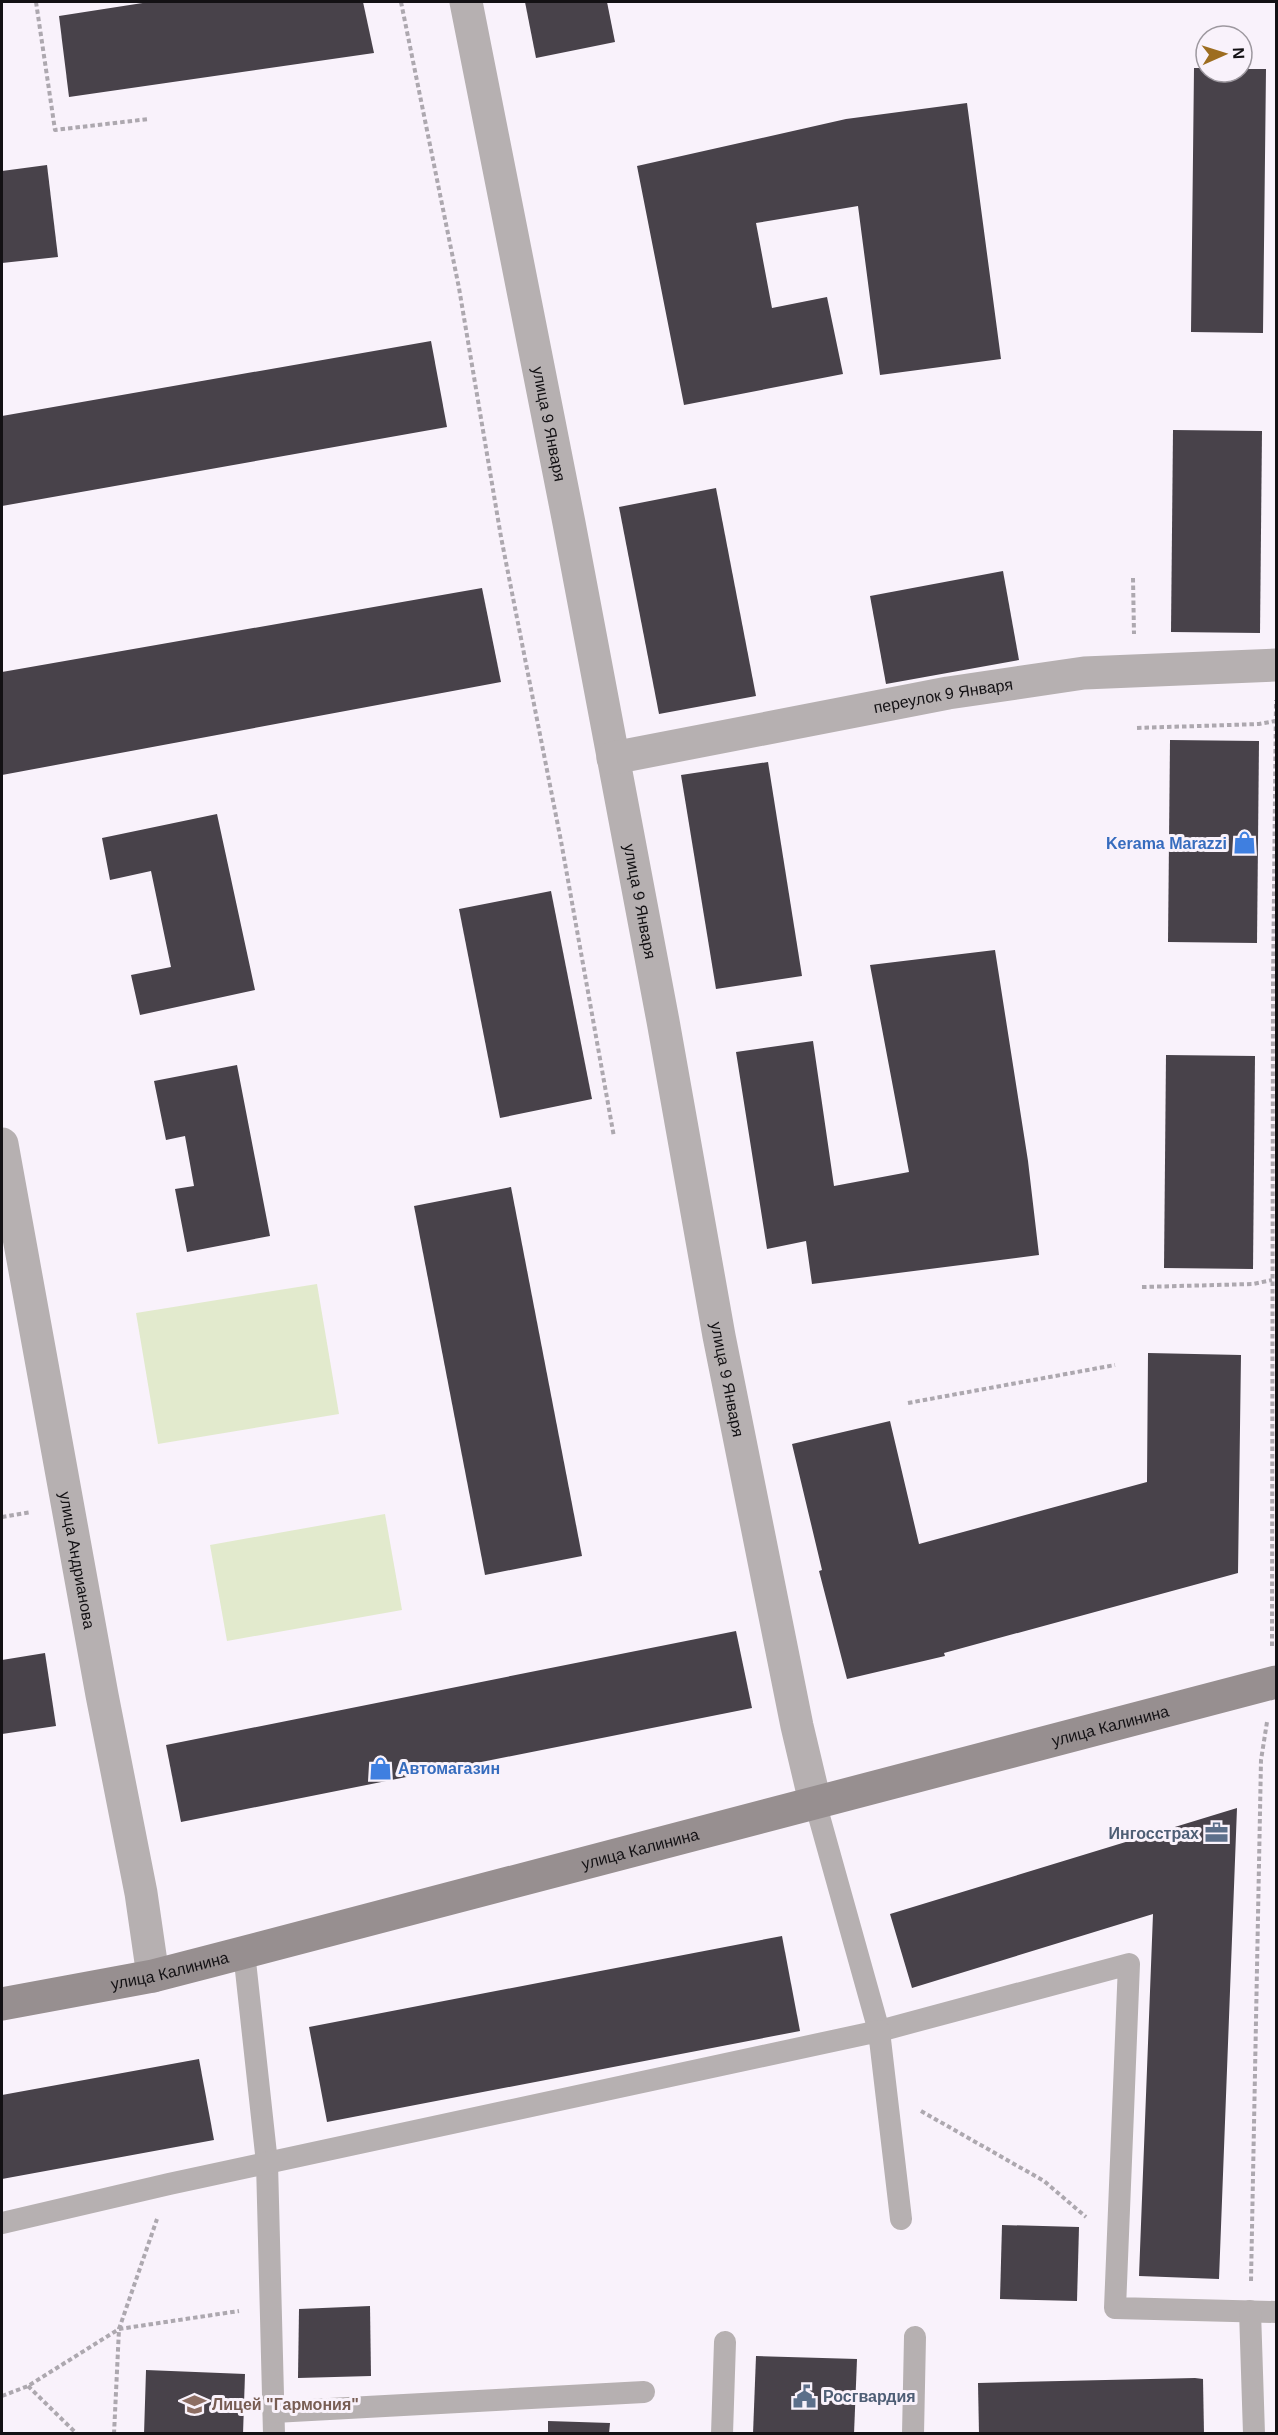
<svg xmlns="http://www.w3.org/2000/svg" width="1278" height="2435" font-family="Arial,sans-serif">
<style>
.green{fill:#e2eacd}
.building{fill:#48424a}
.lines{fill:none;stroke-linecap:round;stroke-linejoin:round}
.path{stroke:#ada8af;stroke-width:4;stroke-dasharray:4.5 3;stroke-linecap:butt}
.lane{stroke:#b6b0b1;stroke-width:22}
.street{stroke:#b6b0b1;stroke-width:33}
.secondary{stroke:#978f90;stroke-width:33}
.labels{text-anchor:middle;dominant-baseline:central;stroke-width:6;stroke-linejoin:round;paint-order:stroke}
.street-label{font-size:16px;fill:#131114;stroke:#f9f2fb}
.shop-label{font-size:16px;font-weight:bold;fill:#366cbe;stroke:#f9f2fb;text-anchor:end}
.service-label{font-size:16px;font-weight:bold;fill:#4e5e75;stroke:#f9f2fb;text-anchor:end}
.education-label{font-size:16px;font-weight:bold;fill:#785e54;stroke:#f9f2fb;text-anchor:start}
</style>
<rect width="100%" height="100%" fill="#f9f2fb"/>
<g class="green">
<path d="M317,1284L339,1414L158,1444L136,1313Z"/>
<path d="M385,1514L402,1610L227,1641L210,1545Z"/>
</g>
<g class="building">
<path d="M149,2H363L374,53L69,97L59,16Z"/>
<path d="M525,2H607L615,42L536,58Z"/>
<path d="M1194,68H1206V72H1242V69H1266L1263,333L1191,332Z"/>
<path d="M967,103L1001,359L880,375L858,206L756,223L772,308L827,297L843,374L684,405L637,166L846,119Z"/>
<path d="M47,165L58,257L2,263V171Z"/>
<path d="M431,341L447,427L2,506V416Z"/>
<path d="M1173,430L1262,431L1260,633L1171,632Z"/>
<path d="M716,488L756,696L659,714L619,507Z"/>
<path d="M1003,571L1019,660L886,684L870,596Z"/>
<path d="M482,588L501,682L2,775V672Z"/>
<path d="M1170,740L1259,741L1257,943L1168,942Z"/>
<path d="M768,762L802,976L716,989L681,775Z"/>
<path d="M217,814L255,990L140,1015L131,975L171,967L151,871L110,880L102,838Z"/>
<path d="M551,891L592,1099L500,1118L459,909Z"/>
<path d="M995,950L1028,1161L1039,1255L812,1284L806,1241L767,1249L736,1052L813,1041L834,1186L909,1172L870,965Z"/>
<path d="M1166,1055L1255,1056L1253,1269L1164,1268Z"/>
<path d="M237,1065L270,1236L187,1252L175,1189L194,1186L185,1136L166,1140L154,1081Z"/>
<path d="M511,1187L582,1556L485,1575L414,1206Z"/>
<path d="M1148,1353L1241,1355L1238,1573L944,1653L945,1656L847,1679L819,1571L822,1570L792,1444L890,1421L919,1544L1147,1482Z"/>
<path d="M736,1631L752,1708L181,1822L166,1745Z"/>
<path d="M45,1653L56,1726L2,1734V1660Z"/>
<path d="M1237,1808L1219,2279L1139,2276L1153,1914L912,1988L890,1914Z"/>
<path d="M782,1936L800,2031L327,2122L309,2027Z"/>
<path d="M199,2059L214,2140L2,2179V2095Z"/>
<path d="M1002,2225L1079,2227L1077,2301L1000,2299Z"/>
<path d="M370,2306L371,2376L298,2378L299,2309Z"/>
<path d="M756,2356L857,2359L854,2434H753Z"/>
<path d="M146,2370L245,2374L243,2434H144Z"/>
<path d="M1195,2378L1203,2379L1204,2434H979L978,2383Z"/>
<path d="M548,2421L610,2423L609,2434H548Z"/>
</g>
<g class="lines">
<g class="path">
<path d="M36,2L55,130L149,119"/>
<path d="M401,2L459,288L501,537L561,841L614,1137"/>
<path d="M1133,578L1134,634"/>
<path d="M1137,728L1259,724L1275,721"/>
<path d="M1142,1287L1253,1284L1272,1280"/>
<path d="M908,1403L1115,1365"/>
<path d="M2,1517L31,1512"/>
<path d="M1272,1646L1273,985L1276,700"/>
<path d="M921,2111L1044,2181L1086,2217"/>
<path d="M1251,2281L1261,1760L1267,1722"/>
<path d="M28,2386L77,2434"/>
<path d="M2,2396L28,2386L119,2329L157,2219"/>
<path d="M114,2434L119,2329L239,2311"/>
</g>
<g class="lane">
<path d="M815,1802L879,2031L1129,1964L1115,2308L1276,2312"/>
<path d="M244,1952L267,2163L274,2434"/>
<path d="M2,2223L169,2184L879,2031L901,2219"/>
<path d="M1250,2311L1254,2434"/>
<path d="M274,2412L644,2392"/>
<path d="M722,2434L725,2342"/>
<path d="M913,2434L915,2337"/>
</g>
<g class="street">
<path id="s1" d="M466,2L569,523L663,1021L719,1336L797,1726L815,1802"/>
<path id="s2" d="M613,758L948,693L1084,673L1276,665"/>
<path id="s3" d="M2,1144L102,1695L141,1893L153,1976"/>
</g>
<path class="secondary" id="s4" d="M2,2004L153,1976L211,1961L1276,1682"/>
</g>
<defs>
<symbol id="shop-bare" viewBox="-9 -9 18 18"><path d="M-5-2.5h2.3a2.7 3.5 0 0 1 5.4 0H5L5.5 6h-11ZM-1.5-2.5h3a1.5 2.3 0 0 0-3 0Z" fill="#3f7fe0" stroke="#f9f2fb" stroke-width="2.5" paint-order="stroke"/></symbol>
<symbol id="office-bare" viewBox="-9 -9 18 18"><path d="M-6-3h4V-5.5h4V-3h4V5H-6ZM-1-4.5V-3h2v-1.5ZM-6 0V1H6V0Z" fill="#5c6f8a" stroke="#f9f2fb" stroke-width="2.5" paint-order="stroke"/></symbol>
<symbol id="civic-bare" viewBox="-9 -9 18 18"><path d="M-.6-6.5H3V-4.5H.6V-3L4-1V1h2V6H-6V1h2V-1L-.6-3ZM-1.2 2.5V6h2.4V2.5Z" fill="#5c6f8a" stroke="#f9f2fb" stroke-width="2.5" paint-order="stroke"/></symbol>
<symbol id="school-bare" viewBox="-9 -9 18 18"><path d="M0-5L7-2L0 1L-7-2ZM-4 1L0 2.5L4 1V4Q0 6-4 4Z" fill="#8d6e63" stroke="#f9f2fb" stroke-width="2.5" paint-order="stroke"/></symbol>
</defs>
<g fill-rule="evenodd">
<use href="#shop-bare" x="1228" y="826" width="33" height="33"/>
<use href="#shop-bare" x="364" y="1752" width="33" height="33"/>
<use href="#office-bare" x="1200" y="1816" width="33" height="33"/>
<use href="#civic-bare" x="788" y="2380" width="33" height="33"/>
<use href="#school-bare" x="178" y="2388" width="33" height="33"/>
</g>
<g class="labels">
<g class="street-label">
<text stroke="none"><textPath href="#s1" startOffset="430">улица 9 Января</textPath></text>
<text stroke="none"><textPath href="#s2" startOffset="336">переулок 9 Января</textPath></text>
<text stroke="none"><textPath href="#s1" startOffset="916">улица 9 Января</textPath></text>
<text stroke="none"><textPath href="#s1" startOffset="1402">улица 9 Января</textPath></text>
<text stroke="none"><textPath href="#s3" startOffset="423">улица Андрианова</textPath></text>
<text stroke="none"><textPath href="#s4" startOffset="1143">улица Калинина</textPath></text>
<text stroke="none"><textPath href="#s4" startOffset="657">улица Калинина</textPath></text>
<text stroke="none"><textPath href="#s4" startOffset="171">улица Калинина</textPath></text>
</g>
<g class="shop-label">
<text x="1227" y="843">Kerama Marazzi</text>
<text x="398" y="1768" text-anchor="start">Автомагазин</text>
</g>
<g class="service-label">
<text x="1199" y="1833">Ингосстрах</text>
<text x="823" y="2396" text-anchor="start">Росгвардия</text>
</g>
<g class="education-label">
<text x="212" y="2404">Лицей "Гармония"</text>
</g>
</g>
<rect width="1278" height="2435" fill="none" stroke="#131114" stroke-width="6"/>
<g transform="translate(1224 54) rotate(87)"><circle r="28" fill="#f9f2fb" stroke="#9d989f" stroke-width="1.5"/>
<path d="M0-4.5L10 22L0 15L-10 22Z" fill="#9d6d20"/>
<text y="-9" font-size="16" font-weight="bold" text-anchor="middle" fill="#131114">N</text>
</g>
</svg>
